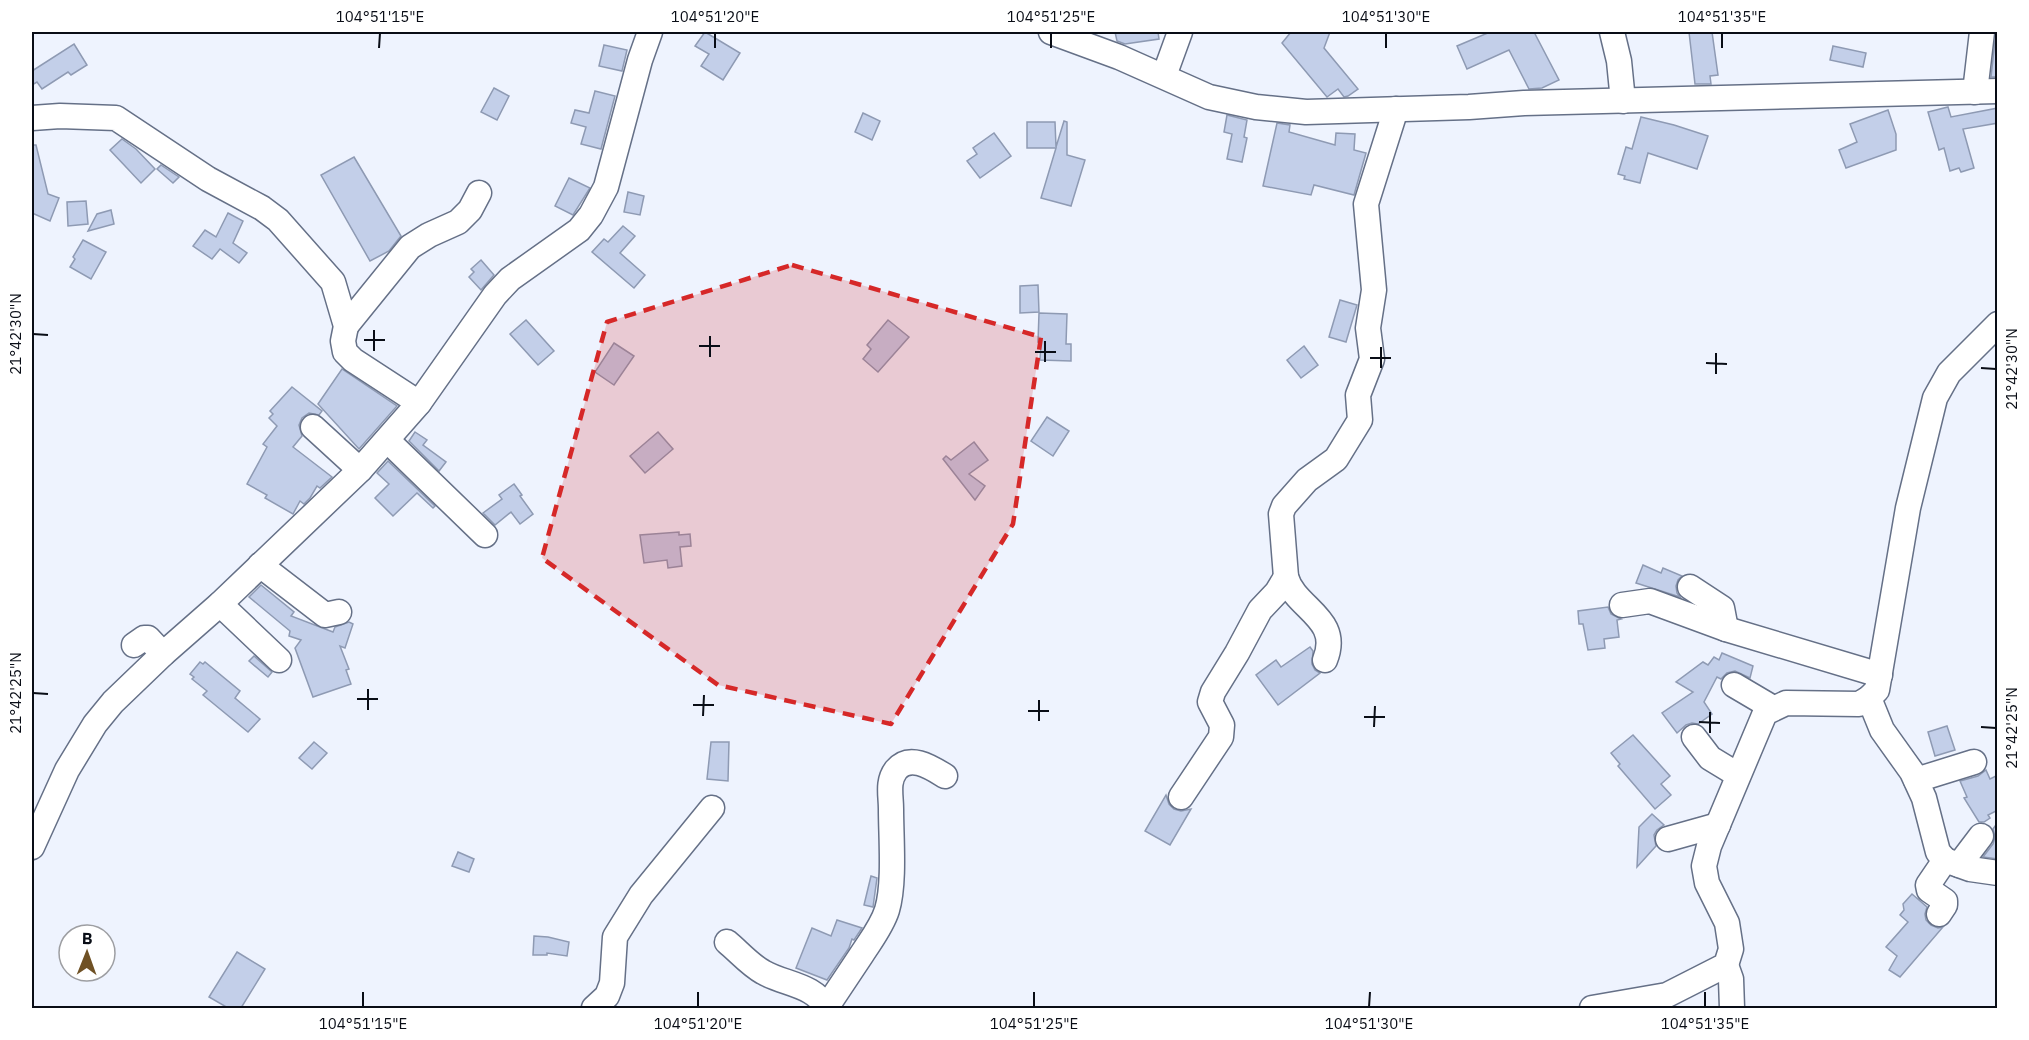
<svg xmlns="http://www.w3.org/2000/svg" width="2029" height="1040" font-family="'IBM Plex Sans',sans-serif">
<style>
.building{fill:#c3cfe9;stroke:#8e9ab3;stroke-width:1.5}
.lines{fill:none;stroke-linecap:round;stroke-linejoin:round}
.minor-casing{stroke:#657087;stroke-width:27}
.minor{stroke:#fff;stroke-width:24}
.marked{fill:#d62828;fill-opacity:0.2;stroke:#d62828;stroke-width:4.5;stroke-dasharray:12 8;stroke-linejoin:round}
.ticks{fill:none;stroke:#090d16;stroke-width:2}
.neatline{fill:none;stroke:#090d16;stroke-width:2}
.ticks-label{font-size:15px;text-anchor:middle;fill:#090d16}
</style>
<rect width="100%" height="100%" fill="#eef3fe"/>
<g class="building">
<path d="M705,32L740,53L723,80L701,66L709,54L695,46Z"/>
<path d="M1115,32H1158L1159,39L1125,44L1117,41Z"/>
<path d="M1291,32H1330L1324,48L1358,89L1348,96L1344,97L1338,89L1327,97L1282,43Z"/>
<path d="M1490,32H1534L1559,80L1542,88L1529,89L1509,50L1467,69L1457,46Z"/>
<path d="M1689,32H1712L1718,75L1710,76L1711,84H1695Z"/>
<path d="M1996,32H1998V77H1991Z"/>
<path d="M74,44L87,65L71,75L68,72L42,89L37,82L32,85V71Z"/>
<path d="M604,45L627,50L622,71L599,66Z"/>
<path d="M1833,46L1866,53L1863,67L1830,60Z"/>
<path d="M494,88L509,96L497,120L481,112Z"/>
<path d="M595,91L615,96L601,149L581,144L586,127L571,123L575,110L589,113Z"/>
<path d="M1948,107L1951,117L1998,108V123L1963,129L1974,168L1961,172L1959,168L1950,171L1944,148L1939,150L1928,112Z"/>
<path d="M1888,110L1896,134V150L1846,168L1839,150L1857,142L1850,124Z"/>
<path d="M863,113L880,121L872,140L855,132Z"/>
<path d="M1227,115L1247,120L1244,137L1247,138L1242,162L1227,159L1232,134L1224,132Z"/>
<path d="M1641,117L1674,125L1708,136L1697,169L1648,153L1640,183L1624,179L1625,176L1618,174L1626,147L1632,149Z"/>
<path d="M1064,121L1067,122V155L1085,160L1071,206L1041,198L1056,148H1027V122H1055L1056,147Z"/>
<path d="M1277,123L1290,125L1289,132L1335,145L1336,133L1355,134L1354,150L1366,153L1354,195L1314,185L1311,195L1263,186Z"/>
<path d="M994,133L1011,156L980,178L967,161L977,154L973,148Z"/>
<path d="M122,139L136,149L155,169L141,183L110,150Z"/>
<path d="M32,145H36L48,194L59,198L50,221L32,213Z"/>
<path d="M354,157L401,236L389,251L370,261L321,175Z"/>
<path d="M161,165L179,177L173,183L157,169Z"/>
<path d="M569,178L590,188L573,215L555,206Z"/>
<path d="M628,192L644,196L640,215L624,212Z"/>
<path d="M86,201L88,224L68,226L67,202Z"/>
<path d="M111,210L114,224L88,231L97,214Z"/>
<path d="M228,213L243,221L233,243L247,253L239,263L220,249L212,259L193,246L205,230L216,237Z"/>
<path d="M623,226L635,236L620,253L645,275L634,288L592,252L604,239L608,242Z"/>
<path d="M83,240L106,252L91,279L70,267L75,259L73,257Z"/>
<path d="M481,260L494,275L481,290L469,277L474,272L471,269Z"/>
<path d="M1038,285L1039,312L1020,313V286Z"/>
<path d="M1340,300L1357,305L1346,342L1329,337Z"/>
<path d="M1039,313L1067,314L1066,344H1071V361L1040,360L1041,342H1038Z"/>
<path d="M526,320L554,351L538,365L510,334Z"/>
<path d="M888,320L909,337L878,372L863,359L871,349L867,345Z"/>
<path d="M614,343L634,356L614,385L595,372Z"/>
<path d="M1304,346L1318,365L1301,378L1287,360Z"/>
<path d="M342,369L397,406L359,449L318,404Z"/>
<path d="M292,387L322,411L319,415L309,413L302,418L299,425L302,436L293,447L332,477L320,488L317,486L310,498L304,504L300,501L293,514L265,498L267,495L247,484L267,447L263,444L277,426L269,418L273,414L270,411Z"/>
<path d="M1047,417L1069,431L1053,456L1031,441Z"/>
<path d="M415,432L427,440L423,445L446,462L439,471L409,441Z"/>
<path d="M658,432L673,449L645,473L630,456Z"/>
<path d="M974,442L988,460L969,474L985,486L975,500L943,459L946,456L951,460Z"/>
<path d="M388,461L435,506L433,508L417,493L393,516L375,498L389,484L377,473Z"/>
<path d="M514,484L522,495L520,496L533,514L520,524L511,512L495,525L483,513L502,499L499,495Z"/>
<path d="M679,532V535L690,534L691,546L680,547L682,566L668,568L667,560L644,563L640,535Z"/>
<path d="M1643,565L1661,573L1663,568L1682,576L1678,580L1676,586L1677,593L1680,597L1636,583Z"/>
<path d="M261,585L294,612L291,616L333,632L335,627L349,622L353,624L345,648L340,646L349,669L346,670L351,684L313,697L295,648L301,640L289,636L290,631L249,597Z"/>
<path d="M1608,607L1611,614L1621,619L1617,620L1619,637L1604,639L1605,648L1588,650L1583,624H1579L1578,611Z"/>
<path d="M1310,647L1313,651L1312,664L1315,670L1320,673L1278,705L1256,675L1276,660L1281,667Z"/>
<path d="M1722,653L1753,666L1750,678L1735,671L1727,673L1721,679L1717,677L1704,702L1712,714L1698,724L1692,723L1686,725L1677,733L1662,713L1693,692L1676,682L1703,662L1708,665L1714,657L1719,660Z"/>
<path d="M254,656L272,672L268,677L249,661Z"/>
<path d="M200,662L203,664L205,662L240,691L235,698L260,719L248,732L203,695L207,691L192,679L194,677L190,674Z"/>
<path d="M1947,726L1955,750L1935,756L1928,732Z"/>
<path d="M1633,735L1670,776L1661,784L1671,795L1655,809L1618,766L1620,764L1611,753Z"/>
<path d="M314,742L327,753L312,769L299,758Z"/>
<path d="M711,742H729L728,781L707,779Z"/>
<path d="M1986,770L1990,779L1998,775V810L1988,815L1990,818L1984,822H1979L1964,798L1967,797L1960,781L1978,776Z"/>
<path d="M1166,795L1169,804L1174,809L1181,811L1191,809L1170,845L1145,831Z"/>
<path d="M1652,814L1664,825L1657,830L1654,835L1656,846L1637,867L1639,827Z"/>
<path d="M1998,822V859L1983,857L1993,844L1995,837L1993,829Z"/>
<path d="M458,852L474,859L469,872L452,866Z"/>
<path d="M871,876L877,878L873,907L864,905Z"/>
<path d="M1912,894L1927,907L1925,914L1926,920L1931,925L1938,928L1943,927L1900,977L1889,970L1897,956L1886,947L1908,922L1900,915L1904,910L1903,904Z"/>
<path d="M837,920L862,928L854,940L852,939L849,948L827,980L796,968L812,928L831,936Z"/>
<path d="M534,936L548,937L569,942L567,956L547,953V955H533Z"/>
<path d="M237,952L265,969L241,1008H228L209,997Z"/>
</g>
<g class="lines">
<defs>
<g id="minor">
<path d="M1051,32L1119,57L1209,97L1256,107L1306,112L1469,107L1524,103L1998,91"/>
<path d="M1612,32L1619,61L1623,101"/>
<path d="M1164,76L1180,32"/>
<path d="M1975,92L1982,32"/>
<path d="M32,118L60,116L116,118L208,179L262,208L278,220L333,282L346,326L343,341L345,352L353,360L419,403"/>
<path d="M346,326L410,247L429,235L458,222L470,210L479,193"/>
<path d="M313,427L360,470"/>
<path d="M387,440L485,535"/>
<path d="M260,565L325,615L339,612"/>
<path d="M1690,587L1722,608L1726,629"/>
<path d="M220,604L279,660"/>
<path d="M1622,605L1650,601L1726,629L1880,675"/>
<path d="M134,645L144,638H148L163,654"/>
<path d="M1325,660C1342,618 1295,609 1286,577L1281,514L1284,506L1307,480L1336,459L1360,420L1358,395L1372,359L1368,328L1374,290L1366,204L1396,109"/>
<path d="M1734,685L1773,708"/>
<path d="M1869,698L1882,730L1912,772L1924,798L1938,852L1945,860L1928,885L1929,890L1945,901V905L1939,914"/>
<path d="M1694,737L1710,758L1738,775"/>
<path d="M1916,780L1974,762"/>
<path d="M1181,797L1221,737L1222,725L1210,702L1213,692L1237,653L1260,610L1277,592L1286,577"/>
<path d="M1668,839L1718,825"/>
<path d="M32,847L67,770L95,724L113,702L163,654L220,604L360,470L419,403L495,295L510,279L579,230L591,215L606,187L640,60L650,32"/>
<path d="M1945,860L1970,869L1998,873"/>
<path d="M1959,865L1981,836"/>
<path d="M727,942C738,951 750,965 763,972C783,984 816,985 826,1008"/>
<path d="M1726,965L1731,979L1732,1008"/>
<path d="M594,1008L607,996L612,983L615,937L641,895L712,808"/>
<path d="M826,1008C838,990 850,972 862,954C871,940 882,926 887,910C895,883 891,838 891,809C891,795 887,782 896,770C910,753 932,768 945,776"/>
<path d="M1592,1008L1667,995L1726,965L1731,949L1727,923L1707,883L1704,866L1709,846L1765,713L1786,703L1859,704L1869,698L1877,690L1908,508L1935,398L1949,373L1998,324"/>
</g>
</defs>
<use href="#minor" class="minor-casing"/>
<use href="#minor" class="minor"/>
</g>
<path class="marked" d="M792,265L1041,337L1013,524L891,724L718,685L542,558L607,322Z"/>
<path class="ticks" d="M379,48L380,33M715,48V33M1051,48V33M1386,48V33M1722,48V33M33,334L48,335M364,340H385M699,346H720M374,351V330M1035,352H1056M710,357V336M1370,358H1391M1045,362V341M1706,363L1727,364M1381,368V347M1981,368L1996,369M1716,374V353M33,693L48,694M357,699H378M693,705H714M368,710V689M1028,711H1049M703,716L704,695M1364,717H1385M1039,721V700M1699,722L1720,723M1374,727L1375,706M1981,727L1996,728M1710,733V712M363,1007V992M698,1007V992M1034,1007V992M1369,1007L1370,992M1705,1007V992"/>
<rect width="2029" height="1040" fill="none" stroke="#ffffff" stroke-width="66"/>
<g transform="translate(87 953) rotate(1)"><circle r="28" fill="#ffffff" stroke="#9d9ea2" stroke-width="1.5"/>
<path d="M0-4.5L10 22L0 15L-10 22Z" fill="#6f5125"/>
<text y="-9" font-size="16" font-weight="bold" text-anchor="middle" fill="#090d16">B</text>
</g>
<rect x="33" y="33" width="1963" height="974" class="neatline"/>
<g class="ticks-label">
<text x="380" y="22">104°51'15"E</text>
<text x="715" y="22">104°51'20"E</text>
<text x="1051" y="22">104°51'25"E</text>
<text x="1386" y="22">104°51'30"E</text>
<text x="1722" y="22">104°51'35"E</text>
<text transform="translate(16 334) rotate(-90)" y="5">21°42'30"N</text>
<text transform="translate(2012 369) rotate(-90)" y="5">21°42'30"N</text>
<text transform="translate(16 693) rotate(-90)" y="5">21°42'25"N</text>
<text transform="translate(2012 728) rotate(-90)" y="5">21°42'25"N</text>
<text x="363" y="1029">104°51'15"E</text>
<text x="698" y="1029">104°51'20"E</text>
<text x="1034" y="1029">104°51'25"E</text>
<text x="1369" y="1029">104°51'30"E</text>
<text x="1705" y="1029">104°51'35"E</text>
</g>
</svg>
